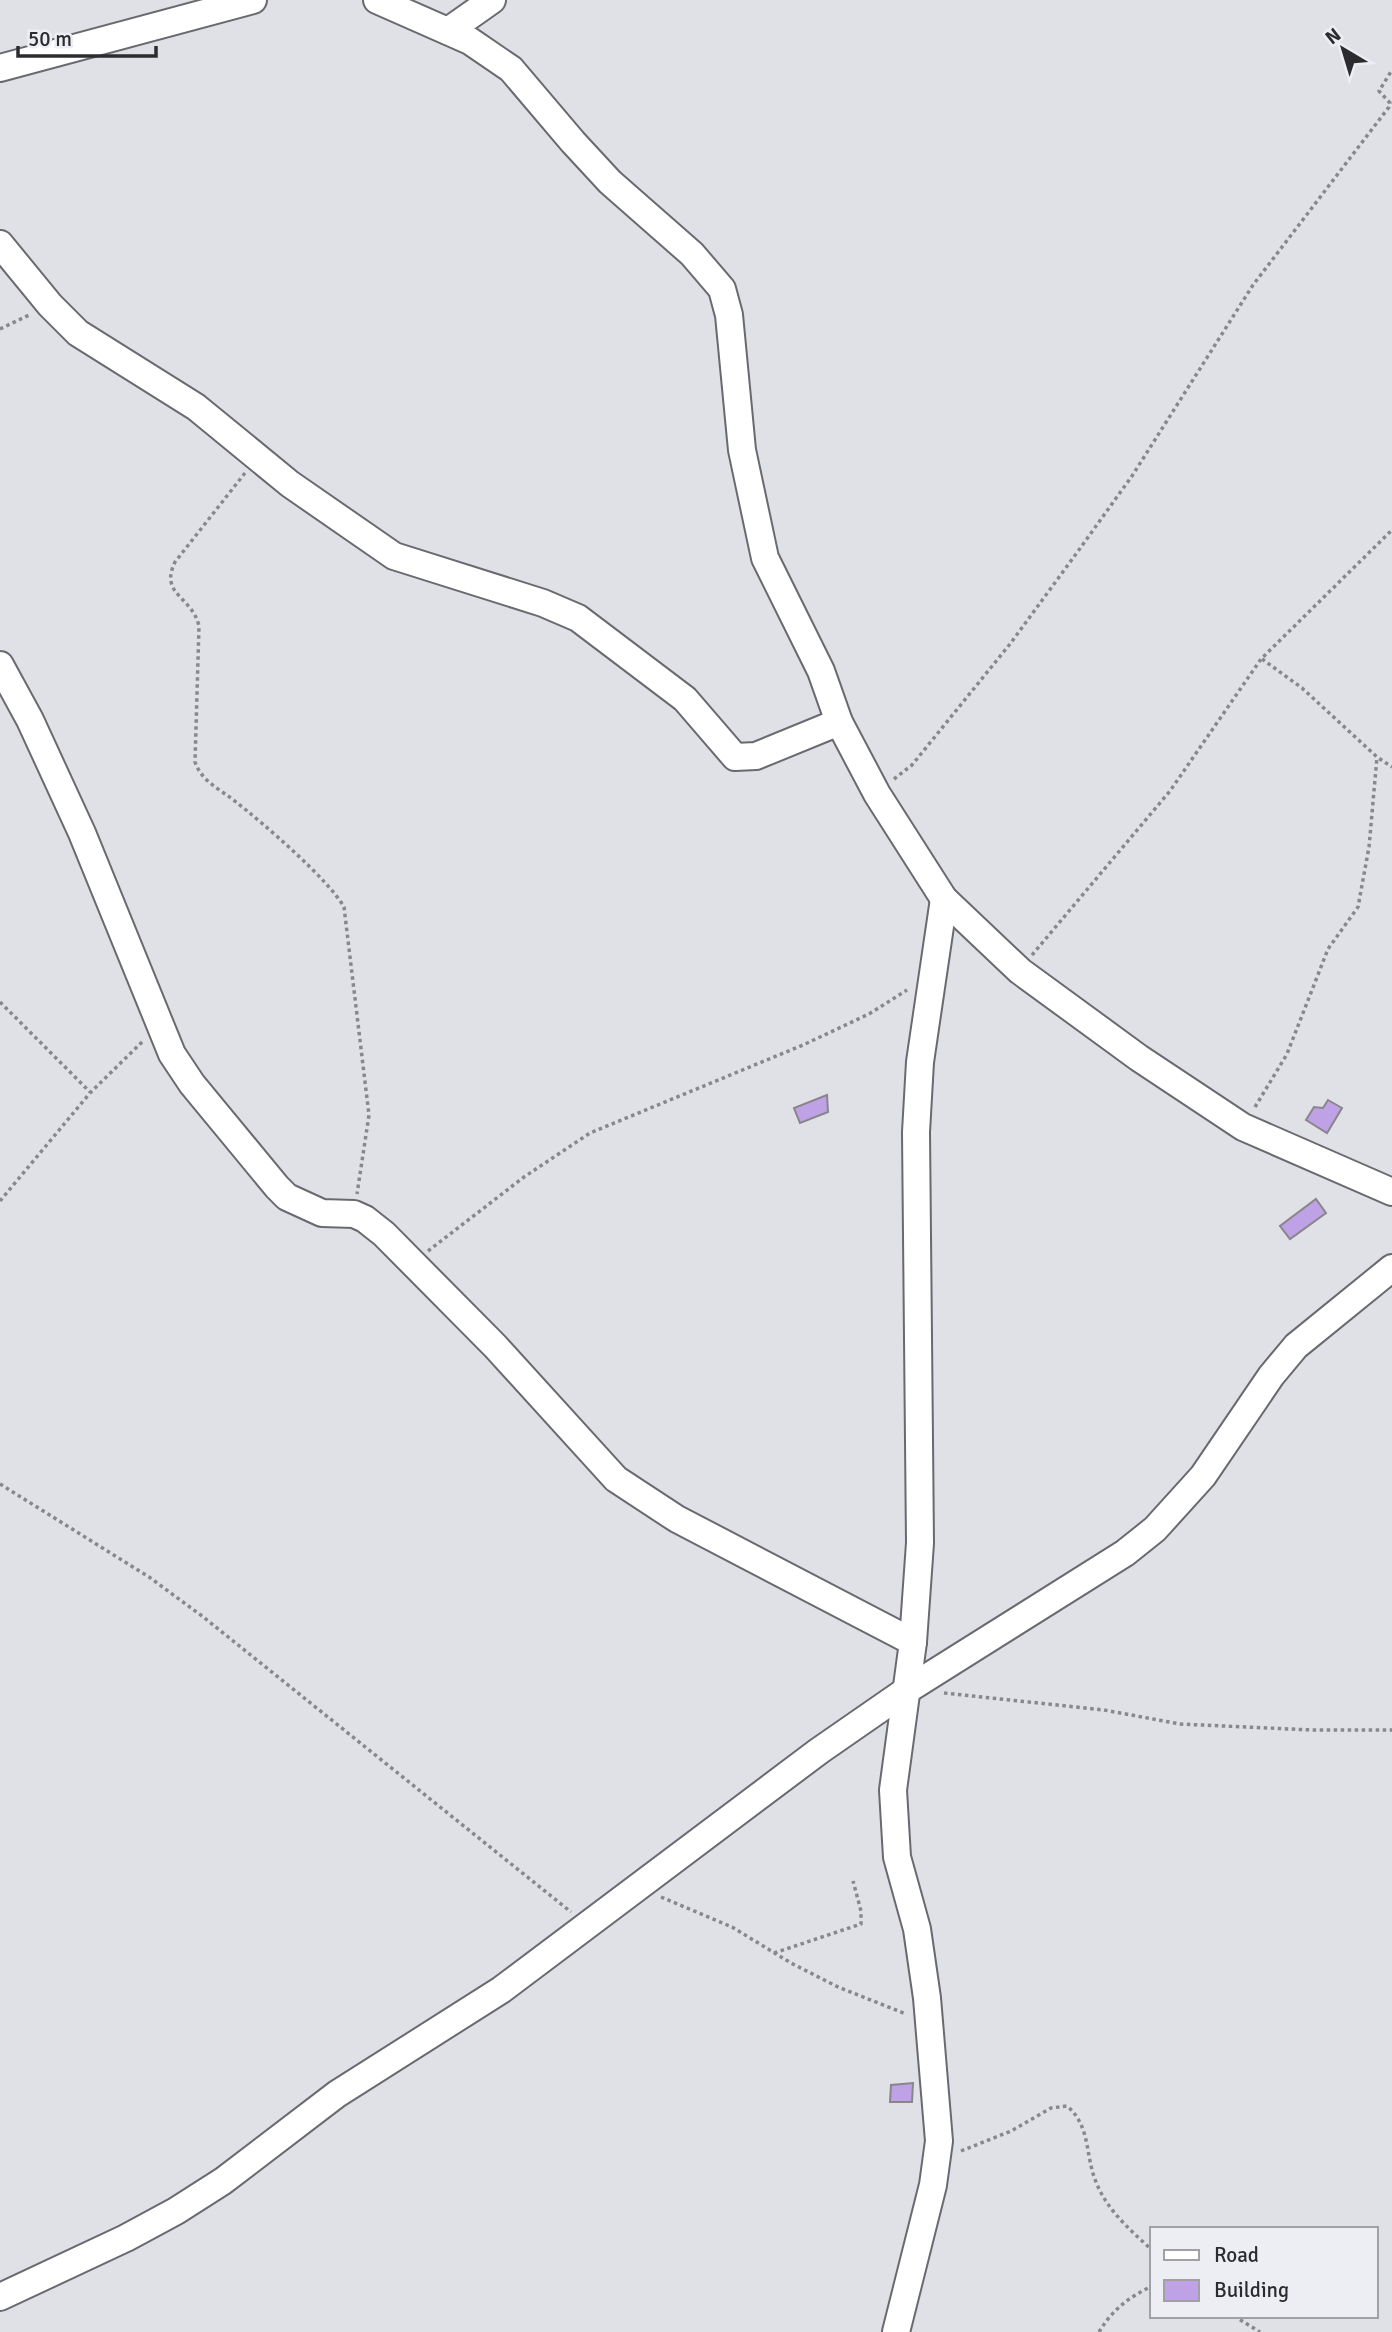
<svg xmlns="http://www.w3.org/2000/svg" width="1392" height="2332" font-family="Signika,sans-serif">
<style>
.building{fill:#bfa2e6;stroke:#88868b;stroke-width:2}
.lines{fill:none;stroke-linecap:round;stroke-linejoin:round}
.minor-casing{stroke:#696a6f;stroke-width:30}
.path{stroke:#87878c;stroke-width:3.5;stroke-dasharray:3.5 3.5;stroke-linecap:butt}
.minor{stroke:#fff;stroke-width:26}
</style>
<rect width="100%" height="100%" fill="#e0e0e7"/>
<g class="building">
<path d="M827,1095L828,1112L800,1123L794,1108Z"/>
<path d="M1328,1100L1342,1108L1327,1133L1306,1120L1314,1107L1323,1108Z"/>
<path d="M1316,1199L1326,1213L1290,1239L1280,1226Z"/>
<path d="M913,2083L912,2102H890L891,2085Z"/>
</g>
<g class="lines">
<defs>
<g id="minor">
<path d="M377,0L470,41L511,69L573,142L610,182L692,254L722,289L729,315L742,450L765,558L821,671L839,722L877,794L944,899L1020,971L1139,1058L1243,1127L1392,1192"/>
<path d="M448,31L492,0"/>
<path d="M0,68L253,0"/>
<path d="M0,244L50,305L78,333L196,407L290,484L394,556L543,603L578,618L685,699L735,757L756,756L839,722"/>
<path d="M0,665L30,720L82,833L172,1054L192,1084L277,1187L287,1197L322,1213L354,1214L365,1219L384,1234L495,1346L616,1479L677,1519L913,1642"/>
<path d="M0,2297L126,2238L176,2211L223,2181L337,2094L501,1990L819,1751L907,1690L1125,1553L1155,1529L1203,1476L1271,1376L1296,1346L1392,1268"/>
<path d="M896,2332L933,2185L939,2141L927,1998L917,1929L897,1857L893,1790L913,1642L920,1543L916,1132L920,1062L944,899"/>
</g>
</defs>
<use href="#minor" class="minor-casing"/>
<g class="path">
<path d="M0,329L29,315"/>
<path d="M245,473L175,562C159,595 192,596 199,626L195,762C202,782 220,789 236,802C263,823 329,880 344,907L369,1115L357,1194"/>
<path d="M1262,659L1302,688L1377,757L1392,767"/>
<path d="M894,779L912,765L1010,644L1076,554L1132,476L1253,285L1389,107L1390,103L1379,91L1392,70"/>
<path d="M1032,955L1170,791L1261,659L1392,530"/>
<path d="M0,1002L90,1092"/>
<path d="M1255,1107L1287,1054L1328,949L1358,907L1369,847L1377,757"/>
<path d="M0,1201L90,1093L143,1041"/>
<path d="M428,1251L524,1177L590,1133L803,1045L869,1014L907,990"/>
<path d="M0,1484L149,1577L202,1616L571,1912"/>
<path d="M944,1693L1104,1710L1180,1724L1312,1730H1392"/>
<path d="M661,1897L732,1927L791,1963L838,1987L906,2014"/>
<path d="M774,1953L861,1924V1911L853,1881"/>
<path d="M961,2151L1011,2131L1051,2108L1067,2106C1091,2126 1085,2156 1096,2182C1107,2210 1130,2230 1152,2250"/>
<path d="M1234,2316L1260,2332"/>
<path d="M1099,2332C1113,2309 1128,2298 1152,2286"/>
</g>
<use href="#minor" class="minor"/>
</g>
<rect x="1150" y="2227" width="228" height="91" fill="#edeef4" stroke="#a0a0a5" stroke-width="2"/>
<rect x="1164" y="2250" width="35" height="10" fill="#ffffff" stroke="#a0a0a5" stroke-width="2"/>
<text x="1214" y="2262" font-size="21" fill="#2c2c2f">Road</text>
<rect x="1164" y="2280" width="35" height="21" fill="#bfa2e6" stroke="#a0a0a5" stroke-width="2"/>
<text x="1214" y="2297" font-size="21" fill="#2c2c2f">Building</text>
<g transform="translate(1343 49) rotate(322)" stroke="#edeef4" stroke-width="5" paint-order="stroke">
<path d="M0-5L12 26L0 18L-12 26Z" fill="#2c2c2f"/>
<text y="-10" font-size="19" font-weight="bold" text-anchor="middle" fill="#2c2c2f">N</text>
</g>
<path d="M18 46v10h138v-10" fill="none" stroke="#2c2c2f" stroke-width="3.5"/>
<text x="28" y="46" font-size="21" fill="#2c2c2f" stroke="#edeef4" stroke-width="5" paint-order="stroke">50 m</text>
</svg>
